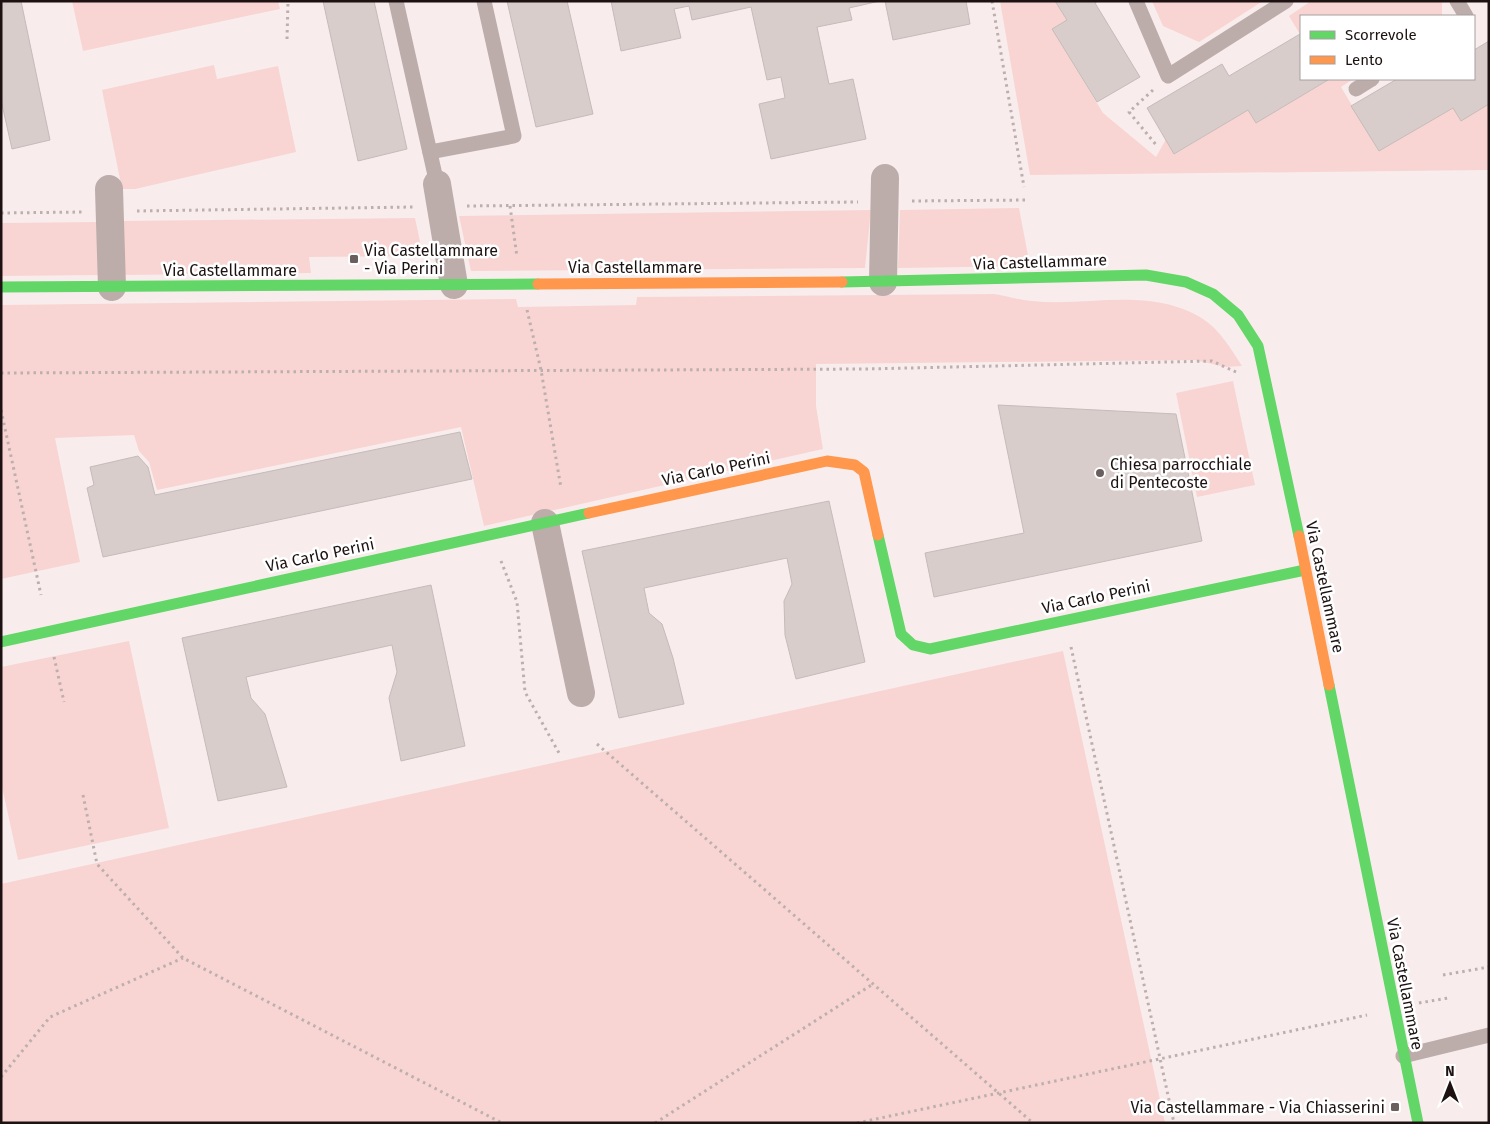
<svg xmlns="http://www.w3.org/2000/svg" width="1490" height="1124" font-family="'Fira Sans',sans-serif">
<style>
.green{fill:#f8d5d2}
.building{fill:#d8cdcb;stroke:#c5bbba}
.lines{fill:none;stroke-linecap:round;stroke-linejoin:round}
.path{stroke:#bcafae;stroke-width:3;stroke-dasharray:2.5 4;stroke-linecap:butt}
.lane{stroke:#bcacaa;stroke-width:15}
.street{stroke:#bcacaa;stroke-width:28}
.fast{stroke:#63d668;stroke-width:11}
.slow{stroke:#ff974d;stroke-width:11}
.poi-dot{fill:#6a5f5e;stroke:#fff;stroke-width:2}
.labels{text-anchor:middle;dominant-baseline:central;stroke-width:5;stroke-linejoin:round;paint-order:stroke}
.poi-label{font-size:16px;fill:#1d1211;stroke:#fff;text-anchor:start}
.street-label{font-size:16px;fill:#1d1211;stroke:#fff}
</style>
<rect width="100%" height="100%" fill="#f8edec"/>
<g class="green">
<path d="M72,1H278L280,9L83,51Z"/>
<path d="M1000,1H1055L1067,20L1052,29L1103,113L1156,157L1166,139L1175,154L1248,110L1256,123L1327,81V79H1353L1341,87L1379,151L1453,108L1461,121L1489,104V170L1030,175Z"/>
<path d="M1152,1H1263L1199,42L1163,26Z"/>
<path d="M1311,1H1442V16H1301V36L1289,16Z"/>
<path d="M214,65L217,79L278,66L296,152L135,189H122L102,90Z"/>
<path d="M1019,208L1030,266L898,268L900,210Z"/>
<path d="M871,210L865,268L471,271L459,216Z"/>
<path d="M415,218L423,256L309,257L311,273L120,275V221Z"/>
<path d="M98,222L99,275L1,276V223Z"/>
<path d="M994,294C1007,296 1019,300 1032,301C1089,307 1150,286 1203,319C1220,330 1231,349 1242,366L1225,367L1195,360L816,364V406L823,449L484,526L461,427L157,490L149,462L139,451L134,435L55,438L80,562L1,579V305L516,299L518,307L636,305L637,297Z"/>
<path d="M1233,381L1255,485L1197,497L1176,393Z"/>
<path d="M129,641L169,828L18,860L1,782V667Z"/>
<path d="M1063,651L1165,1123H1V884Z"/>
</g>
<g class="building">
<path d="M1,1H21L50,140L12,149L1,100Z"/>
<path d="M323,1H374L407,149L358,161Z"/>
<path d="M507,1H567L593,114L536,127Z"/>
<path d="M611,1H880L849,8L852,20L817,27L829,84L853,79L866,139L771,159L759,104L785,98L781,77L767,80L751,7L692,20L689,6L674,9L681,38L621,51Z"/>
<path d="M885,1H966L970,24L893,40Z"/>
<path d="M1055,1H1098L1095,3L1140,77L1097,102L1052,29L1067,20Z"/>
<path d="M1300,34L1301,79L1328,80L1256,123L1248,110L1174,154L1147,108L1222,64L1229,76Z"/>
<path d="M1489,41V104L1461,121L1453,108L1379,151L1351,106L1397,79H1474V50Z"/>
<path d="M998,405L1176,414L1202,541L934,597L925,553L1024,533Z"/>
<path d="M460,432L472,479L103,557L87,488L94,485L90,467L138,456L148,467L155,495Z"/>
<path d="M829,501L865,662L796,679L785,635L784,601L792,584L787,558L644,588L649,613L662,624L673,658L684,704L619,718L582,551Z"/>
<path d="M431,585L465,746L401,761L389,698L397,672L392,645L246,677L251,698L265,714L287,787L218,801L182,638Z"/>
</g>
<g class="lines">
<g class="path">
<path d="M992,1L1024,187"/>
<path d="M287,39L288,1"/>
<path d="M1153,90L1129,112L1157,146"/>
<path d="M912,201L1027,200"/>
<path d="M467,206L858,202"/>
<path d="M510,206L517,257"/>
<path d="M137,211L413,207"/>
<path d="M1,213L83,212"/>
<path d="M527,310L541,370L561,488"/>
<path d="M1,373L865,369L1212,361L1236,372"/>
<path d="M1,410L41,595"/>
<path d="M501,561L517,602L525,692L559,753"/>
<path d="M1071,647L1174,1123"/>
<path d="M54,657L64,702"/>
<path d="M597,744L1033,1123"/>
<path d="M83,795L97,864L183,958L502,1123"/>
<path d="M1443,975L1489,967"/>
<path d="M1419,1003L1448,998"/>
<path d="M1,1077L50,1017L183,958"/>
<path d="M655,1123L873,984"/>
<path d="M857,1123L1367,1015"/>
</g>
<g class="lane">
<path d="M396,1L437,184"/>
<path d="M1136,1L1168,76L1286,1"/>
<path d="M1457,1L1466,16"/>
<path d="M1356,89L1372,79"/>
<path d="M430,152L514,136L484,1"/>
<path d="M1403,1056L1489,1035"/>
</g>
<g class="street">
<path d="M437,184L454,285"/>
<path d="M109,189L112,287"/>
<path d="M883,282L885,178"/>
<path d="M545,523L581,693"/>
</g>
<g class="fast">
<path d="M842,282L1146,275L1186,282L1213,294L1238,315L1258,346L1299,536"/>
<path d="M1,287L538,284"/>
<path d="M878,535L901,634L913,645L930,649L1305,570"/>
<path d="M1,642L589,513"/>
<path d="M1329,685L1418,1123"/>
</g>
<g class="slow">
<path d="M538,284L842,282"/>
<path d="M589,513L827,461L855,465L864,472L878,535"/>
<path d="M1299,536L1329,685"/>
</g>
</g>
<g class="poi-dot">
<rect x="349" y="254" width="10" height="10" rx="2.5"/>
<circle cx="1100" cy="473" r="5"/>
<rect x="1390" y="1102" width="10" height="10" rx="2.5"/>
</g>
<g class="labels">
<g class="poi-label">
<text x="364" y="250">Via Castellammare<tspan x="364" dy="18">- Via Perini</tspan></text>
<text x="1110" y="464">Chiesa parrocchiale<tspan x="1110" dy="18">di Pentecoste</tspan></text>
<text x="1385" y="1107" text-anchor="end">Via Castellammare - Via Chiasserini</text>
</g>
<g class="street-label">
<text transform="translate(1040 262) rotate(-2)">Via Castellammare</text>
<text x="635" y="267">Via Castellammare</text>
<text x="230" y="270">Via Castellammare</text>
<text transform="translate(716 469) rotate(-12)">Via Carlo Perini</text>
<text transform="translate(320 555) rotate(-12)">Via Carlo Perini</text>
<text transform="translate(1325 587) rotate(78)">Via Castellammare</text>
<text transform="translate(1096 597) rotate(-12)">Via Carlo Perini</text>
<text transform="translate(1405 984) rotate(79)">Via Castellammare</text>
</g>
</g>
<rect width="1490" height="1124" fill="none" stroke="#1d1211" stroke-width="5"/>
<rect x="1300" y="15" width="175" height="65" fill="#ffffff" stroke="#a5a0a0"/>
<rect x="1310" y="31" width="25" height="8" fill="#63d668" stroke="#a5a0a0"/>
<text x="1345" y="40" font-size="15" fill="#1d1211">Scorrevole</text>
<rect x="1310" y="56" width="25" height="8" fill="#ff974d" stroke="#a5a0a0"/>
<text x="1345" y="65" font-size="15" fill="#1d1211">Lento</text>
<g transform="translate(1450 1084)" stroke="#ffffff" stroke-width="4" paint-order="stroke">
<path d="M0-4L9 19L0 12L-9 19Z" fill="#1d1211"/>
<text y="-8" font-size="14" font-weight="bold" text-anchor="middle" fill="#1d1211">N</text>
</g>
</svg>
